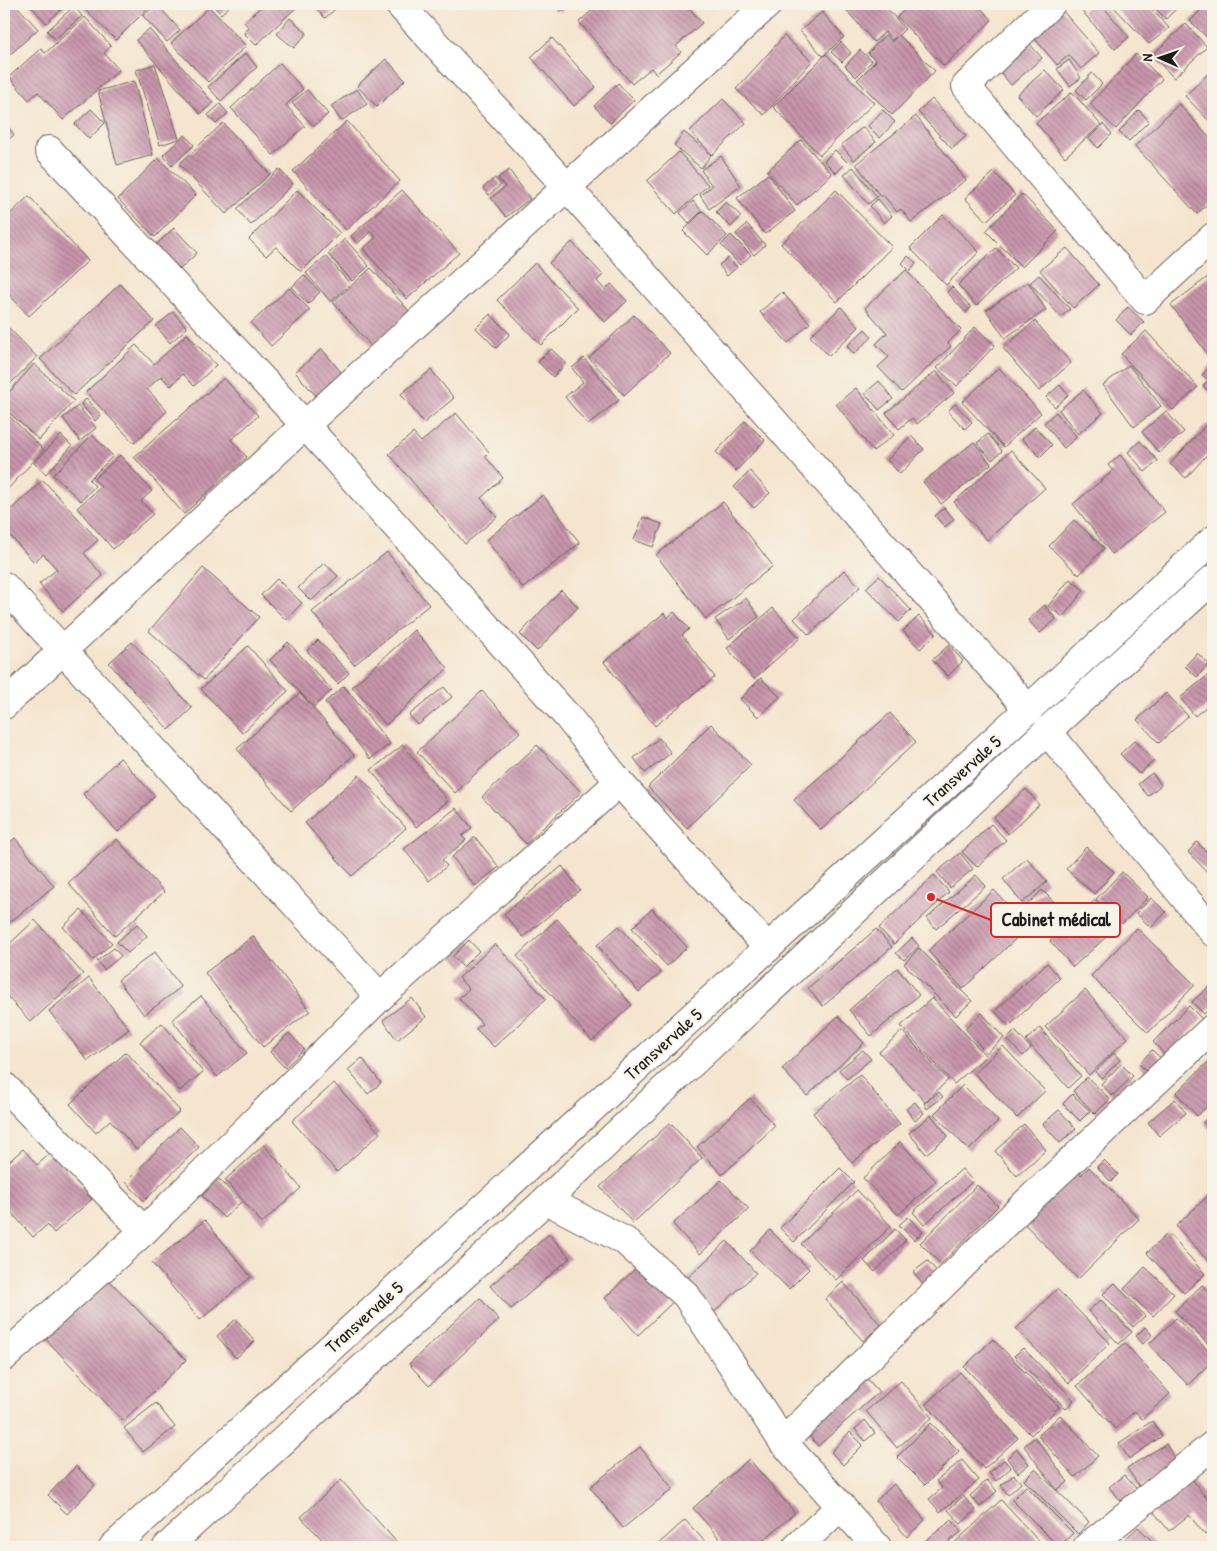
<svg xmlns="http://www.w3.org/2000/svg" width="1217" height="1551" font-family="'Patrick Hand',sans-serif">
<style>
.building{fill:url(#building-back-hatch)}
.lines{fill:none;stroke-linecap:round;stroke-linejoin:round}
.minor-casing{stroke:#68625b;stroke-width:30}
.major-casing{stroke:#68625b;stroke-width:30}
.minor{stroke:#fff;stroke-width:28}
.major{stroke:#fff;stroke-width:28}
.labels{text-anchor:middle;dominant-baseline:central;stroke-width:4;stroke-linejoin:round;paint-order:stroke}
.street-label{font-size:18px;fill:#1c1c1c;stroke:#f7f3e8}
.leader{fill:none;stroke:#d62828;stroke-width:2}
.callout-dot{fill:#d62828;stroke:#f7f3e8;stroke-width:2}
.callout{fill:#f7f3e8;stroke:#d62828;stroke-width:2}
.callout-label{font-size:19px;text-anchor:middle;font-weight:bold;fill:#1c1c1c}
</style>
<defs>
<pattern id="building-back-hatch" width="6" height="6" patternUnits="userSpaceOnUse" patternTransform="scale(1.25)"><rect width="6" height="6" fill="#c795ab"/><path d="M-1 5l2 2M0 0l6 6M5-1l2 2" fill="none" stroke="#a1798a"/></pattern>
</defs>
<rect width="100%" height="100%" fill="#f7f3e8"/>
<filter id="ink" filterUnits="userSpaceOnUse"><feTurbulence type="fractalNoise" baseFrequency=".02" numOctaves="2"/><feDisplacementMap in="SourceGraphic" scale="10" xChannelSelector="R" yChannelSelector="G"/><feConvolveMatrix kernelMatrix="1 2 1 2 8 2 1 2 1" color-interpolation-filters="sRGB"/></filter>
<filter id="wash" filterUnits="userSpaceOnUse"><feTurbulence type="fractalNoise" baseFrequency=".0096" numOctaves="4" result="noise"/><feDisplacementMap in="SourceGraphic" scale="20" xChannelSelector="R" yChannelSelector="G"/><feGaussianBlur stdDeviation="1.12" result="paint"/><feColorMatrix in="noise" values="0 0 0 0 0 0 0 0 0 0 0 0 0 0 0 0 0 1.4 0 .05"/><feComposite in="paint" operator="in"/></filter>
<g filter="url(#wash)">
<rect width="100%" height="100%" fill="#f5e5cf"/>
<g id="blocks">
<g class="building">
<path d="M4,4H15L38,29L4,60Z"/>
<path d="M29,4H68L46,23Z"/>
<path d="M79,4H152L116,40Z"/>
<path d="M157,4L180,30L167,42L143,16Z"/>
<path d="M212,4H232L221,14Z"/>
<path d="M264,4H300L256,45L244,33L249,28L244,22Z"/>
<path d="M312,4H341L325,18Z"/>
<path d="M553,4H570L560,12Z"/>
<path d="M599,4H686L702,23L676,46L681,52L656,74L651,68L632,84L579,22Z"/>
<path d="M841,4H883L905,29L899,35L935,71L892,115L857,80L876,61L868,53L885,35L892,42L896,37L892,40L885,32L874,42Z"/>
<path d="M911,4H977L992,20L944,66L897,17Z"/>
<path d="M1090,4H1101L1129,37L1115,49L1082,11Z"/>
<path d="M1111,4H1147L1169,28L1149,44Z"/>
<path d="M1151,4H1181L1166,19Z"/>
<path d="M1207,4H1213V43L1190,21Z"/>
<path d="M74,6L82,16L55,39L47,31Z"/>
<path d="M209,7L246,46L208,82L171,43Z"/>
<path d="M1061,9L1099,53L1081,69L1069,55L1057,65L1032,35Z"/>
<path d="M822,12L844,37L823,56L800,31Z"/>
<path d="M85,17L111,46L104,53L119,70L63,120L38,92L29,100L9,77L41,48L45,53Z"/>
<path d="M290,18L307,33L294,48L277,34Z"/>
<path d="M1186,24L1207,47L1174,78L1152,55Z"/>
<path d="M149,29L213,103L200,114L136,40Z"/>
<path d="M784,36L812,61L764,115L736,89Z"/>
<path d="M552,38L596,87L574,106L531,57Z"/>
<path d="M1027,41L1042,58L1011,85L997,68Z"/>
<path d="M841,42L851,53L842,62L831,52Z"/>
<path d="M860,50L872,61L856,77L845,66Z"/>
<path d="M246,53L257,67L221,101L208,87Z"/>
<path d="M826,54L874,103L820,155L773,107Z"/>
<path d="M1136,54L1162,79L1116,129L1090,104Z"/>
<path d="M386,59L405,80L377,107L357,86Z"/>
<path d="M1069,60L1081,78L1070,86L1057,69Z"/>
<path d="M280,63L303,89L286,105L305,126L273,155L231,108Z"/>
<path d="M155,64L179,139L160,145L136,70Z"/>
<path d="M1213,69V125L1185,96Z"/>
<path d="M1045,70L1064,90L1036,116L1017,95Z"/>
<path d="M1092,73L1102,84L1086,100L1076,90Z"/>
<path d="M134,81L153,155L117,165L98,91Z"/>
<path d="M618,83L634,100L610,123L594,106Z"/>
<path d="M357,89L367,104L341,121L331,106Z"/>
<path d="M307,90L328,114L314,126L292,103Z"/>
<path d="M1072,92L1101,125L1065,157L1036,123Z"/>
<path d="M723,99L746,123L712,155L690,131Z"/>
<path d="M932,99L966,136L952,149L918,112Z"/>
<path d="M220,104L228,113L216,124L208,115Z"/>
<path d="M1179,104L1213,142V199L1197,214L1135,146Z"/>
<path d="M91,109L105,123L89,139L75,124Z"/>
<path d="M883,110L895,122L880,138L868,126Z"/>
<path d="M1139,110L1149,121L1129,141L1119,132Z"/>
<path d="M916,116L966,180L911,222L901,209L897,212L883,195L881,197L856,164Z"/>
<path d="M4,121L14,135L4,143Z"/>
<path d="M347,121L400,181L346,230L293,171Z"/>
<path d="M223,123L270,174L226,214L179,164Z"/>
<path d="M1103,124L1112,134L1098,148L1089,138Z"/>
<path d="M863,127L876,142L854,160L841,145Z"/>
<path d="M684,132L711,155L701,168L674,145Z"/>
<path d="M185,135L194,145L172,166L163,155Z"/>
<path d="M801,140L832,174L797,205L767,171Z"/>
<path d="M835,150L847,162L836,173L824,161Z"/>
<path d="M679,152L708,185L676,214L647,181Z"/>
<path d="M721,156L741,186L709,209L700,195L712,186L701,170Z"/>
<path d="M158,158L196,195L155,237L118,199Z"/>
<path d="M853,167L877,197L868,204L844,175Z"/>
<path d="M279,169L293,184L251,225L237,209Z"/>
<path d="M509,170L530,199L506,217L491,198L505,187L498,178Z"/>
<path d="M994,172L1015,195L986,221L965,198Z"/>
<path d="M768,174L795,211L765,234L737,198Z"/>
<path d="M495,178L501,185L489,195L483,188Z"/>
<path d="M297,190L340,233L301,272L276,247L266,256L249,239Z"/>
<path d="M402,190L459,253L407,299L363,249L376,237L371,231L357,244L351,236Z"/>
<path d="M836,190L892,247L837,302L781,244Z"/>
<path d="M1022,194L1058,231L1022,267L986,231Z"/>
<path d="M29,196L88,261L29,316L4,289V220Z"/>
<path d="M878,199L892,216L884,223L870,206Z"/>
<path d="M693,201L702,211L689,223L680,213Z"/>
<path d="M726,202L741,216L731,227L716,212Z"/>
<path d="M703,211L727,236L707,255L683,231Z"/>
<path d="M943,215L979,252L946,285L910,248Z"/>
<path d="M747,224L765,245L754,255L736,234Z"/>
<path d="M174,228L197,253L180,269L156,245Z"/>
<path d="M731,235L751,255L740,265L721,245Z"/>
<path d="M345,239L369,266L352,281L328,254Z"/>
<path d="M572,242L603,275L597,281L605,290L611,284L627,301L605,322L549,263Z"/>
<path d="M996,248L1016,268L976,306L958,285Z"/>
<path d="M1067,248L1099,285L1073,308L1040,270Z"/>
<path d="M326,256L350,284L331,302L306,273Z"/>
<path d="M908,256L916,263L910,271L902,263Z"/>
<path d="M728,258L737,267L727,276L719,265Z"/>
<path d="M535,263L578,308L541,345L497,300Z"/>
<path d="M371,268L410,312L371,346L333,302Z"/>
<path d="M906,270L961,330L948,343L951,346L902,392L878,367L889,357L876,344L887,333L865,308Z"/>
<path d="M1213,273V361L1171,305Z"/>
<path d="M304,275L320,292L308,304L292,287Z"/>
<path d="M1039,275L1070,309L1061,317L1030,283Z"/>
<path d="M1028,282L1046,310L1005,338L986,310Z"/>
<path d="M120,284L154,321L74,395L40,359Z"/>
<path d="M952,287L971,307L966,313L947,292Z"/>
<path d="M289,288L310,310L271,346L251,323Z"/>
<path d="M782,292L810,323L788,343L760,312Z"/>
<path d="M841,307L859,327L829,356L810,336Z"/>
<path d="M1128,307L1144,322L1131,335L1116,320Z"/>
<path d="M173,312L187,328L170,343L156,326Z"/>
<path d="M490,314L510,334L496,348L476,328Z"/>
<path d="M634,315L670,353L624,395L589,358Z"/>
<path d="M1035,321L1071,363L1039,391L1003,348Z"/>
<path d="M4,323L37,357L4,390Z"/>
<path d="M975,327L995,345L957,386L937,368Z"/>
<path d="M865,329L872,337L854,354L847,346Z"/>
<path d="M1146,331L1198,387L1173,410L1121,354Z"/>
<path d="M187,334L216,365L194,386L183,374L171,386L161,376L147,389L167,411L134,443L86,392L136,345L154,364Z"/>
<path d="M322,349L344,376L318,398L295,372Z"/>
<path d="M551,349L566,363L553,377L538,362Z"/>
<path d="M584,358L619,400L588,425L565,397L583,382L572,368Z"/>
<path d="M34,364L74,401L39,440L4,408V398Z"/>
<path d="M1129,365L1161,406L1134,427L1103,385Z"/>
<path d="M1211,365L1213,367V396L1203,386L1208,380L1202,375Z"/>
<path d="M999,368L1041,413L1004,447L962,402Z"/>
<path d="M431,370L454,398L424,423L401,394Z"/>
<path d="M936,371L954,393L917,424L912,418L899,429L886,413Z"/>
<path d="M224,378L258,416L231,440L247,457L184,514L134,457Z"/>
<path d="M879,381L893,399L879,410L865,393Z"/>
<path d="M1060,385L1068,395L1055,407L1046,397Z"/>
<path d="M856,388L894,435L873,451L836,404Z"/>
<path d="M1083,390L1103,413L1078,434L1059,410Z"/>
<path d="M86,399L101,415L95,421L81,404Z"/>
<path d="M955,404L972,422L965,429L948,411Z"/>
<path d="M78,406L96,428L80,441L63,418Z"/>
<path d="M4,411L44,450L4,493Z"/>
<path d="M1166,411L1184,432L1159,453L1142,432Z"/>
<path d="M1056,412L1077,437L1064,448L1044,423Z"/>
<path d="M456,413L489,452L485,456L503,478L481,498L497,517L465,544L389,454L413,433L421,442Z"/>
<path d="M745,421L765,440L736,471L716,452Z"/>
<path d="M1207,424L1213,429V448L1186,478L1170,464Z"/>
<path d="M1035,427L1052,445L1040,457L1022,439Z"/>
<path d="M988,434L1002,451L992,460L977,443Z"/>
<path d="M61,435L72,446L46,474L34,463Z"/>
<path d="M92,435L113,456L89,480L95,486L81,501L53,475Z"/>
<path d="M911,436L924,449L900,474L887,460Z"/>
<path d="M1140,441L1158,461L1145,472L1128,452Z"/>
<path d="M974,442L991,464L941,504L923,482Z"/>
<path d="M1011,450L1045,488L987,540L954,502Z"/>
<path d="M120,455L152,491L141,501L153,514L113,549L77,508L101,487L94,479Z"/>
<path d="M1120,455L1165,512L1112,554L1073,504L1113,471L1108,465Z"/>
<path d="M750,471L770,493L754,508L734,487Z"/>
<path d="M43,480L98,540L84,553L103,576L63,611L39,584L57,569L43,554L34,562L4,529V516Z"/>
<path d="M543,495L580,543L523,588L486,540Z"/>
<path d="M723,502L773,566L706,619L656,555Z"/>
<path d="M944,508L954,519L945,527L935,516Z"/>
<path d="M643,517L662,524L653,547L634,540Z"/>
<path d="M1074,520L1104,548L1079,575L1049,546Z"/>
<path d="M387,552L429,605L354,665L312,612Z"/>
<path d="M324,563L338,576L311,601L298,588Z"/>
<path d="M203,568L259,617L204,680L149,631Z"/>
<path d="M844,570L860,587L809,635L794,619Z"/>
<path d="M879,576L911,610L899,622L866,588Z"/>
<path d="M277,579L302,603L286,620L261,595Z"/>
<path d="M1070,579L1084,590L1063,617L1048,606Z"/>
<path d="M561,590L578,607L537,651L520,634Z"/>
<path d="M746,598L759,617L729,639L715,619Z"/>
<path d="M1045,605L1056,619L1040,633L1028,620Z"/>
<path d="M773,608L800,638L754,679L727,648Z"/>
<path d="M674,612L689,629L682,635L715,677L655,726L604,662L664,613L667,618Z"/>
<path d="M919,616L936,634L920,649L903,631Z"/>
<path d="M414,630L448,668L386,725L352,687Z"/>
<path d="M318,640L349,673L338,684L307,651Z"/>
<path d="M132,642L192,708L169,730L109,663Z"/>
<path d="M288,642L332,690L314,707L270,660Z"/>
<path d="M949,645L963,661L948,676L932,660Z"/>
<path d="M248,646L288,691L242,733L201,689Z"/>
<path d="M1197,653L1209,664L1197,677L1185,666Z"/>
<path d="M1207,676L1213,685V701L1195,716L1180,698Z"/>
<path d="M761,678L780,697L758,717L740,699Z"/>
<path d="M344,686L390,744L370,759L325,702Z"/>
<path d="M444,687L452,697L418,725L409,715Z"/>
<path d="M482,691L520,732L455,793L417,752Z"/>
<path d="M300,693L354,755L291,811L237,749Z"/>
<path d="M1166,693L1188,716L1159,743L1137,720Z"/>
<path d="M890,713L916,742L821,830L794,800Z"/>
<path d="M711,724L751,765L687,828L648,787Z"/>
<path d="M659,738L671,753L645,773L634,758Z"/>
<path d="M1135,740L1154,761L1139,774L1120,754Z"/>
<path d="M403,745L448,801L416,827L371,770Z"/>
<path d="M537,745L581,792L526,844L482,797Z"/>
<path d="M120,758L155,796L118,832L83,794Z"/>
<path d="M1152,773L1161,785L1148,796L1138,784Z"/>
<path d="M359,775L406,828L352,876L305,823Z"/>
<path d="M1026,789L1039,805L1008,834L994,817Z"/>
<path d="M456,808L472,828L462,836L466,840L442,860L447,866L429,881L404,849Z"/>
<path d="M991,824L1006,840L977,867L962,852Z"/>
<path d="M475,837L499,867L475,886L452,857Z"/>
<path d="M15,838L54,886L4,927V848Z"/>
<path d="M117,839L164,892L115,936L68,883Z"/>
<path d="M1197,842L1213,858V878L1188,852Z"/>
<path d="M1086,847L1114,872L1094,894L1066,869Z"/>
<path d="M960,853L973,869L950,888L937,872Z"/>
<path d="M1027,858L1047,882L1022,903L1003,879Z"/>
<path d="M562,866L580,890L523,937L504,914Z"/>
<path d="M1122,872L1148,897L1122,924L1096,899Z"/>
<path d="M934,875L949,892L894,944L879,928Z"/>
<path d="M976,875L986,886L936,929L927,918Z"/>
<path d="M994,890L1028,927L963,989L928,951Z"/>
<path d="M1042,890L1065,913L1050,928L1027,905Z"/>
<path d="M1151,898L1166,912L1151,928L1136,913Z"/>
<path d="M1095,900L1118,926L1073,967L1050,941Z"/>
<path d="M652,909L687,947L667,966L632,928Z"/>
<path d="M81,910L112,943L93,960L63,927Z"/>
<path d="M557,919L632,1005L592,1041L517,956Z"/>
<path d="M35,920L83,974L31,1022L4,993V949Z"/>
<path d="M137,924L147,936L128,953L117,942Z"/>
<path d="M619,926L661,973L639,992L597,945Z"/>
<path d="M1137,928L1195,985L1148,1033L1091,976Z"/>
<path d="M876,929L892,947L823,1006L808,988Z"/>
<path d="M253,936L310,1011L263,1047L205,973Z"/>
<path d="M912,938L919,946L904,960L896,953Z"/>
<path d="M469,940L479,951L463,967L453,956Z"/>
<path d="M495,944L546,999L494,1047L476,1029L482,1024L459,998L469,989L459,978Z"/>
<path d="M114,948L121,956L104,970L97,961Z"/>
<path d="M919,948L972,1001L956,1016L904,964Z"/>
<path d="M155,952L181,987L144,1015L118,980Z"/>
<path d="M1047,963L1060,978L1009,1026L995,1011Z"/>
<path d="M897,968L919,995L871,1036L849,1010Z"/>
<path d="M89,978L129,1029L88,1061L49,1011Z"/>
<path d="M1209,986L1213,990V1005L1204,1014L1192,1002Z"/>
<path d="M1085,990L1128,1038L1089,1075L1045,1027Z"/>
<path d="M201,996L247,1053L217,1077L172,1020Z"/>
<path d="M412,998L426,1017L397,1040L383,1020Z"/>
<path d="M932,998L986,1056L954,1084L901,1026Z"/>
<path d="M1189,1006L1202,1019L1166,1056L1153,1042Z"/>
<path d="M982,1013L1004,1038L986,1053L965,1028Z"/>
<path d="M838,1016L864,1043L807,1096L782,1069Z"/>
<path d="M162,1023L203,1072L180,1091L140,1042Z"/>
<path d="M1040,1028L1081,1076L1068,1088L1026,1040Z"/>
<path d="M902,1031L948,1080L925,1102L879,1052Z"/>
<path d="M1015,1031L1031,1048L1023,1056L1007,1039Z"/>
<path d="M289,1033L304,1049L285,1068L270,1052Z"/>
<path d="M1003,1046L1045,1091L1017,1118L974,1073Z"/>
<path d="M863,1050L871,1059L847,1079L839,1070Z"/>
<path d="M1152,1050L1163,1060L1149,1074L1139,1064Z"/>
<path d="M126,1052L180,1111L137,1150L110,1120L96,1133L70,1104Z"/>
<path d="M1114,1053L1120,1060L1102,1078L1095,1072Z"/>
<path d="M1213,1057V1101L1197,1116L1176,1093Z"/>
<path d="M362,1058L381,1083L368,1094L348,1070Z"/>
<path d="M1121,1064L1133,1076L1112,1096L1101,1084Z"/>
<path d="M860,1075L900,1124L852,1163L813,1113Z"/>
<path d="M1087,1077L1110,1099L1095,1114L1073,1091Z"/>
<path d="M334,1083L380,1133L337,1172L292,1121Z"/>
<path d="M963,1085L998,1121L969,1150L934,1114Z"/>
<path d="M939,1092L943,1097L927,1109L924,1103Z"/>
<path d="M1072,1094L1090,1111L1080,1121L1063,1104Z"/>
<path d="M750,1098L775,1126L722,1175L697,1147Z"/>
<path d="M1175,1099L1186,1113L1159,1136L1148,1122Z"/>
<path d="M915,1102L924,1113L915,1121L906,1109Z"/>
<path d="M1059,1110L1076,1129L1060,1143L1043,1124Z"/>
<path d="M1213,1113V1133L1203,1122Z"/>
<path d="M931,1115L948,1136L926,1154L909,1133Z"/>
<path d="M670,1123L702,1158L633,1223L600,1187Z"/>
<path d="M1024,1124L1046,1150L1017,1176L995,1151Z"/>
<path d="M180,1127L199,1147L144,1201L126,1182Z"/>
<path d="M900,1142L936,1181L898,1215L863,1178Z"/>
<path d="M264,1145L301,1188L262,1223L225,1180Z"/>
<path d="M23,1149L37,1165L51,1153L92,1199L54,1233L47,1225L33,1237L4,1204V1166Z"/>
<path d="M1104,1160L1118,1174L1111,1182L1097,1167Z"/>
<path d="M1070,1163L1081,1175L1089,1167L1139,1219L1078,1279L1017,1216Z"/>
<path d="M840,1168L854,1182L794,1242L780,1228Z"/>
<path d="M962,1169L973,1181L924,1225L913,1212Z"/>
<path d="M219,1179L241,1202L224,1218L202,1196Z"/>
<path d="M721,1180L749,1209L700,1254L673,1224Z"/>
<path d="M977,1185L998,1206L941,1264L920,1243Z"/>
<path d="M857,1190L891,1226L836,1280L801,1244Z"/>
<path d="M1213,1191V1262L1211,1264L1176,1226Z"/>
<path d="M908,1217L923,1232L914,1240L899,1225Z"/>
<path d="M205,1220L251,1277L200,1320L152,1263Z"/>
<path d="M895,1229L906,1240L875,1272L864,1261Z"/>
<path d="M770,1230L809,1269L789,1289L750,1251Z"/>
<path d="M1168,1233L1205,1274L1184,1293L1147,1253Z"/>
<path d="M549,1234L570,1258L511,1309L490,1286Z"/>
<path d="M727,1241L756,1273L712,1314L682,1283Z"/>
<path d="M928,1261L939,1274L924,1286L913,1272Z"/>
<path d="M642,1262L676,1299L638,1335L605,1298Z"/>
<path d="M1145,1267L1174,1294L1153,1316L1124,1289Z"/>
<path d="M106,1277L186,1360L123,1421L44,1337Z"/>
<path d="M843,1282L881,1325L863,1341L825,1299Z"/>
<path d="M1115,1283L1145,1316L1133,1327L1103,1294Z"/>
<path d="M1202,1285L1213,1297V1349L1175,1311Z"/>
<path d="M1057,1289L1110,1343L1069,1383L1016,1329Z"/>
<path d="M480,1298L499,1320L429,1386L409,1364Z"/>
<path d="M1101,1300L1132,1332L1119,1344L1088,1311Z"/>
<path d="M1176,1318L1213,1356V1360L1188,1385L1149,1344Z"/>
<path d="M236,1319L255,1341L236,1358L217,1336Z"/>
<path d="M1145,1327L1152,1335L1143,1344L1136,1336Z"/>
<path d="M993,1339L1059,1407L1031,1435L964,1367Z"/>
<path d="M1125,1343L1170,1394L1142,1419L1135,1411L1115,1429L1077,1386Z"/>
<path d="M1023,1348L1074,1400L1066,1409L1014,1356Z"/>
<path d="M960,1372L1018,1438L984,1469L926,1404Z"/>
<path d="M864,1375L879,1392L818,1446L804,1429Z"/>
<path d="M901,1381L932,1418L897,1448L866,1411Z"/>
<path d="M156,1403L175,1427L143,1452L124,1428Z"/>
<path d="M1060,1415L1098,1456L1075,1477L1038,1436Z"/>
<path d="M865,1420L875,1433L865,1441L855,1429Z"/>
<path d="M1152,1421L1162,1436L1129,1459L1119,1443Z"/>
<path d="M931,1423L959,1451L925,1485L897,1457Z"/>
<path d="M850,1432L863,1445L843,1465L831,1452Z"/>
<path d="M1035,1437L1068,1482L1057,1490L1024,1446Z"/>
<path d="M1166,1444L1177,1462L1139,1486L1127,1468Z"/>
<path d="M640,1447L673,1489L623,1528L590,1487Z"/>
<path d="M1017,1449L1029,1464L1018,1473L1007,1458Z"/>
<path d="M749,1459L795,1513L756,1547H727L693,1508Z"/>
<path d="M962,1460L979,1480L940,1512L929,1499L942,1488L936,1481Z"/>
<path d="M1004,1460L1011,1468L996,1481L989,1473Z"/>
<path d="M76,1466L95,1485L67,1514L48,1495Z"/>
<path d="M1035,1469L1089,1522L1078,1534L1024,1480Z"/>
<path d="M1014,1475L1021,1483L1008,1495L1001,1485Z"/>
<path d="M1124,1475L1137,1489L1122,1502L1109,1487Z"/>
<path d="M1189,1475L1213,1507V1528L1205,1535L1189,1515L1169,1531L1149,1506Z"/>
<path d="M341,1480L401,1547H329L301,1517Z"/>
<path d="M987,1480L997,1491L980,1507L970,1496Z"/>
<path d="M894,1484L925,1520L907,1537L876,1501Z"/>
<path d="M1026,1486L1073,1533L1059,1547L1012,1500Z"/>
<path d="M963,1496L976,1510L961,1524L948,1510Z"/>
<path d="M1001,1500L1044,1547H950Z"/>
<path d="M685,1520L710,1547H655Z"/>
<path d="M952,1520L961,1532L942,1547H917Z"/>
<path d="M1138,1527L1158,1547H1117Z"/>
</g>
</g>
</g>
<g filter="url(#ink)">
<use href="#blocks" fill-opacity="0" stroke="#68625b" stroke-width="1"/>
<g class="lines">
<defs>
<g id="minor">
<path d="M399,4L567,187L1029,710"/>
<path d="M1051,4L966,86L1145,300L1213,237"/>
<path d="M49,150L305,425L568,717L619,782"/>
<path d="M4,586L380,997"/>
<path d="M4,705L305,425L768,4"/>
<path d="M1047,731L1213,932"/>
<path d="M4,1086L144,1231"/>
<path d="M546,1200L625,1241L686,1295L783,1442L877,1547"/>
<path d="M4,1357L144,1231L380,997L619,782L768,948"/>
<path d="M783,1442L1026,1203L1213,1028"/>
<path d="M797,1547L841,1506"/>
<path d="M1087,1547L1213,1445"/>
</g>
<g id="major">
<path d="M113,1547L1213,540"/>
<path d="M167,1547L546,1200L1047,731L1213,579"/>
</g>
</defs>
<use href="#minor" class="minor-casing"/>
<use href="#major" class="major-casing"/>
<use href="#minor" class="minor"/>
<use href="#major" class="major"/>
</g>
</g>
<g class="labels">
<g class="street-label">
<text transform="translate(962 771) rotate(-42)">Transvervale 5</text>
<text transform="translate(663 1044) rotate(-42)">Transvervale 5</text>
<text transform="translate(364 1317) rotate(-42)">Transvervale 5</text>
</g>
</g>
<path class="leader" d="M931 897L991 920"/>
<circle class="callout-dot" cx="931" cy="897" r="5"/>
<rect class="callout" x="991" y="903" width="129" height="34" rx="5"/>
<g class="callout-label">
<text x="1056" y="926">Cabinet médical</text>
</g>
<rect width="1217" height="1551" fill="none" stroke="#f7f3e8" stroke-width="20"/>
<g transform="translate(1160 58) rotate(272)" stroke="#f7f3e8" stroke-width="4" paint-order="stroke">
<path d="M0-4L9 19L0 12L-9 19Z" fill="#1c1c1c"/>
<text y="-8" font-size="14" font-weight="bold" text-anchor="middle" fill="#1c1c1c">N</text>
</g>
</svg>
